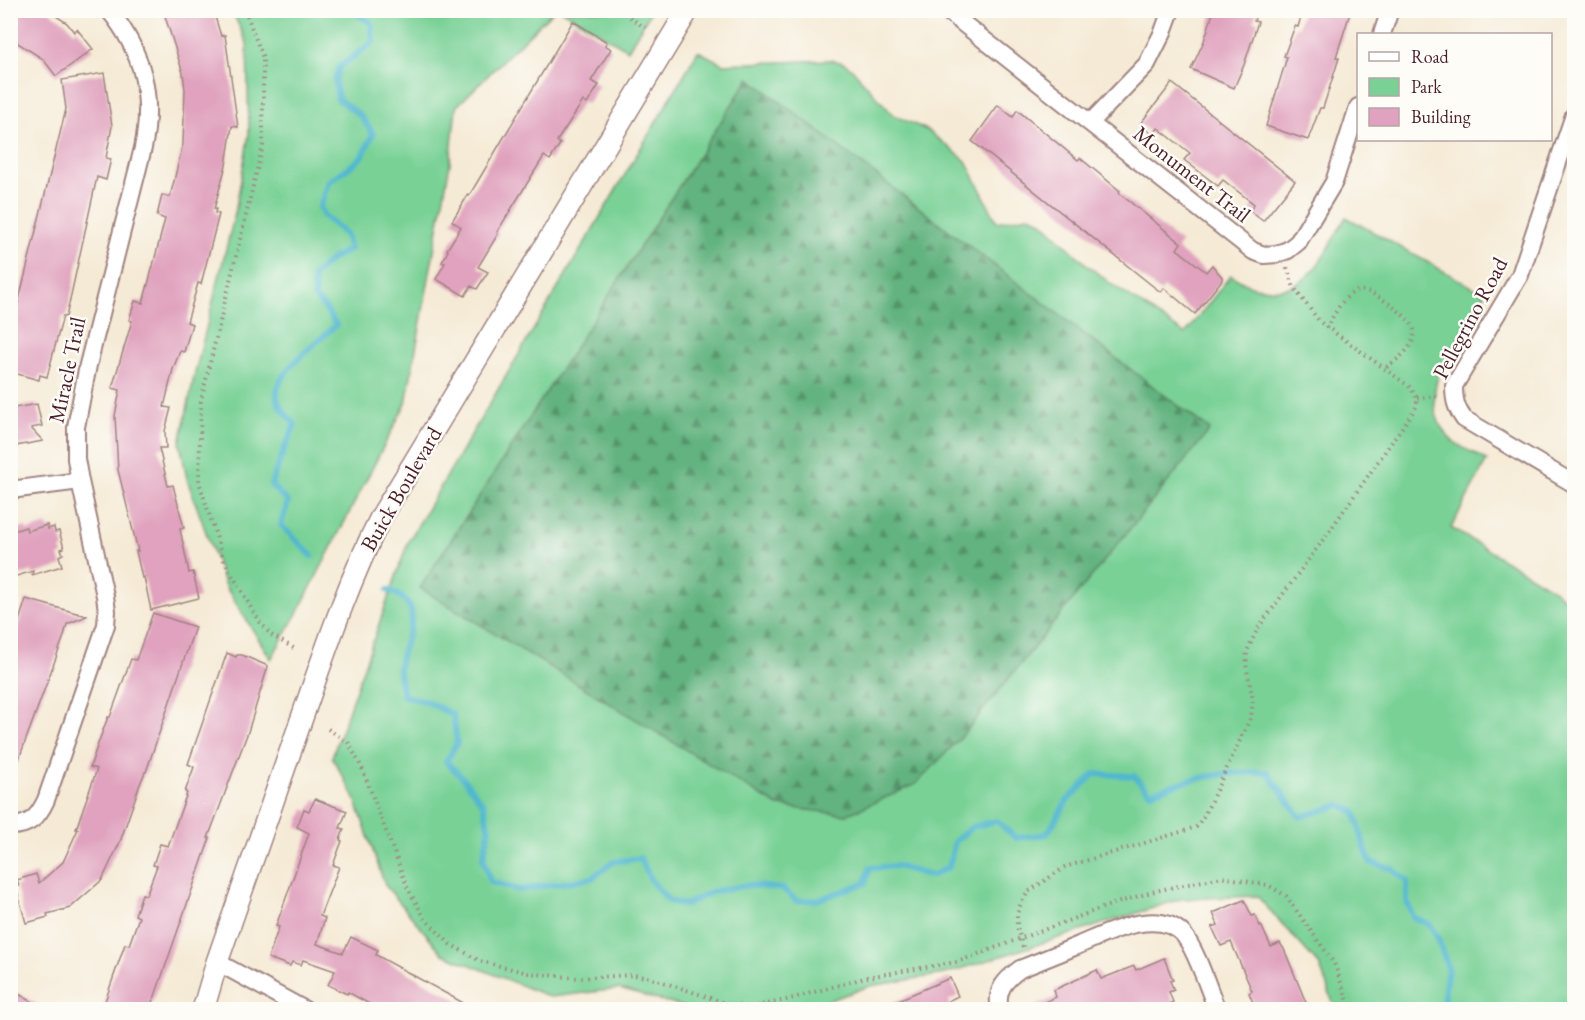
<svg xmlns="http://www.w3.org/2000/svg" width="1585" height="1020" font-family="'EB Garamond',serif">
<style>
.green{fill:#79d196;stroke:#627860;stroke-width:1.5}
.forest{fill:url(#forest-firs);stroke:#566955;stroke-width:1.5}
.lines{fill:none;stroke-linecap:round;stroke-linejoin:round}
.stream{stroke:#51b7cf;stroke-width:6}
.building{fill:#e0a2be}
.minor-casing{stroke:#a08480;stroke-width:20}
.tertiary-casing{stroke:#a08480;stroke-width:24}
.path{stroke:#a08480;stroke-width:4;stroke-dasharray:1.5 4.5;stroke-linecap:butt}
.minor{stroke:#fff;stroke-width:16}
.tertiary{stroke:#fff;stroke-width:21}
.labels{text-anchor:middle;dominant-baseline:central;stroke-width:5;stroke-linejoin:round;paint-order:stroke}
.street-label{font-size:22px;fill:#4a1f2b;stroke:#fdfcf7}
</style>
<defs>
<pattern id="forest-firs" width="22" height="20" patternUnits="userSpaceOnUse" patternTransform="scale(1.5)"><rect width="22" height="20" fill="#62b37f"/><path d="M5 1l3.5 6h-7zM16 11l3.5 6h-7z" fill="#539168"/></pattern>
</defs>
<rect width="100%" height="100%" fill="#fdfcf7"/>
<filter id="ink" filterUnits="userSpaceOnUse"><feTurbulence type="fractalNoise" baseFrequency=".0167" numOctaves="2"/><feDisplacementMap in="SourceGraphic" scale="12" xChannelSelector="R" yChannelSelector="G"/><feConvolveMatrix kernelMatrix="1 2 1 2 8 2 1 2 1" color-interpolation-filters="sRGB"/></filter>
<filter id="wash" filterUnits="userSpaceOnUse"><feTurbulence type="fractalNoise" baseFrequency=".008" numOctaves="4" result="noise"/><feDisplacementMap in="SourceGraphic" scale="24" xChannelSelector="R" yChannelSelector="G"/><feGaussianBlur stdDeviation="1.35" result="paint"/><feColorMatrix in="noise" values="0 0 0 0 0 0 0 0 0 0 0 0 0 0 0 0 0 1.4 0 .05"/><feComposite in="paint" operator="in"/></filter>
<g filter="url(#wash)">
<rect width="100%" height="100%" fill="#f5ead5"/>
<g class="green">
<path d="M232,11H553L456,107L450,163L406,403L300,608L271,659L225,586L187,479L180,443L194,377L235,213L249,134L247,43Z"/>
<path d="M562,11H651L628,50Z"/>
<path d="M698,51L723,64L832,60L844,63L853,70L893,115L927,130L966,161L997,222L1028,216L1040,220L1087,265L1114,286L1185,334L1231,275C1237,279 1244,284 1251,286C1257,288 1264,288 1270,289C1313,293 1327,247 1346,217L1485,294L1442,367C1430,392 1431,423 1454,442C1464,449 1476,454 1487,460L1451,528L1551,588L1574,606V1009H1335L1320,966L1257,896L1181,899L945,974L870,986L805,1009H691L619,989L550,997L443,954L385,885L354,796L332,757L408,542Z"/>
</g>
<path class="forest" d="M749,78L1210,430L963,735L916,784L846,815L778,806L420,588Z"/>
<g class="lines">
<g class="stream">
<path d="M312,556L281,525L288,502L271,485L285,447L295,425C291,419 281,410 278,402C268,376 319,342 336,325L325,308L315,298L313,276L333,258L350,249L346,235L323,215L320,207L328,182L355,163L363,155L373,134L360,115L338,99L335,80L339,67L373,42L371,23L350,10"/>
<path d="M388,590C432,607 402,636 399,668C398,676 402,687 404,696L426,701L453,715L457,743L446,762L462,777L484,805L489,831L483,859L491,882L519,890L592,878L613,862L640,858L652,882L669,901L685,905L711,892L748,885L783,889L797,901L817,900L865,883L870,868L897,866L931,876L949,867L955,841L972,827L997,821L1016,838L1047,834L1067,801L1094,774L1134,776L1150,793C1192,777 1223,772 1267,772L1300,817L1340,805L1355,812L1363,842L1370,862L1392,869L1407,881V902L1413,917L1430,925L1438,939L1448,968L1442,1010"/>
</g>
</g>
<g id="blocks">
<g class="building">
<path d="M10,10H47L67,23L74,32L77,29L93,49L56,76L43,59L10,38Z"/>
<path d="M163,10H213L221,36L225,35L238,127L232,126L226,165L214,209H216L215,213L219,214L201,284L198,283L187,322L192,324L184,352L180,351L173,369L164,407L171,408L165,431L166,448H159L168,486L173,485L184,528L180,529L189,573L193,572L199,598L151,610L144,577L142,578L136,551H138L118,470L115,416L120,390L112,388L132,321L129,320L135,301L143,303L150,277L165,219L157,216L162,195L170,197L183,144L185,90L183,73Z"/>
<path d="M1214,10H1257L1254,21L1258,22L1244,65L1234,88L1191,69L1204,41Z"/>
<path d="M1303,10H1351L1336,57L1339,58L1323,108H1320L1308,140L1266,126L1287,57L1284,56L1295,26L1298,27Z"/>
<path d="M573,21L607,42L605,45L611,49L591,81L599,85L587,104L583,101L557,141L560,144L550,160L544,156L497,232L498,234L478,267L488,272L477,289L471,286L465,296L436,279L445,263L442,262L448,251L447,250L461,227L452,221L468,195L469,196Z"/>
<path d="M104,73L112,126L106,158L111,159L110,163L106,180L97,177L69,304L66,317L63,316L47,377L40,375L39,380L10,372V336L66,109L62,80Z"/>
<path d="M1172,83L1295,181L1263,221L1250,211L1254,204L1223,180L1218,186L1184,160L1190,153L1158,128L1153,135L1140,124Z"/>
<path d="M998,105L1013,117L1017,110L1078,160L1080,158L1120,191L1119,193L1181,243L1177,249L1206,272L1212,265L1222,277V280L1195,314L1164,288L1161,292L1154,287L972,141Z"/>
<path d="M37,404L42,426L31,428L43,441L10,447V405L14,408Z"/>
<path d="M47,525L48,529L54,527L55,532L59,531L64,548L61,549L63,554L59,556L62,566L32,575L33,571L10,578V532L26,527L27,531Z"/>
<path d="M26,599L87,616L67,624L64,636L13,775L10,774V649Z"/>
<path d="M153,613L195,627L146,772H145L140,784L120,842L102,880L70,908L47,914L48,917L26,923L16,887L19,886L17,880L36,874L39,883L63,862L78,829H76L97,769L90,767L99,741L108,717H110L131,659L136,660Z"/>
<path d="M227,653L236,657L237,655H242L268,666L248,732L208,838H210L155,996L148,1010H102L125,944L129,945L139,917L135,915L142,894L146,895L157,866L153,865L160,844L168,846L187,793L185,792L194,767L188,764Z"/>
<path d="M315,799L347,811L340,828L344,829L340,840L342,841L333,865L339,867L320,916L325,918L317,944L343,953L351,937L378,950L376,955L476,1010H380L348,992L347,994L328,985L335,971L303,960L301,965L292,962L290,966L268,958L279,927L276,926L309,833L297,827L304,809L309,811Z"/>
<path d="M1244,900L1252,916L1255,915L1260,926L1261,925L1271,947L1280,943L1284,949L1309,1010H1256L1249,993L1252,991L1231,942L1221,946L1212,927L1218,925L1213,913Z"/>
<path d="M1164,958L1173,980L1170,981L1174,990L1169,992L1173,1002L1156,1010H1026L1056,997L1054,990L1097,970L1101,979L1134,966L1136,970Z"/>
<path d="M950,978L958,996L948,1001L951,1010H875Z"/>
<path d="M10,989L47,1010H10Z"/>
</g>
</g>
</g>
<g filter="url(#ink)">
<use href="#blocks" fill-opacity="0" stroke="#a08480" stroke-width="1.5"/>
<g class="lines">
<defs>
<g id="minor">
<path d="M946,10L1253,251L1264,255L1277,254L1288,250L1298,242L1334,182L1358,107"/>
<path d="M1382,34L1390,10"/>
<path d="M1574,115L1520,275L1454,386C1454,400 1456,408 1464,419L1574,484"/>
<path d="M1091,122L1147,64L1163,32L1171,10"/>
<path d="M10,490L80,481"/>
<path d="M10,826C30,826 38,817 46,800L106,625L107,611L105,596L80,481L76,459V427L88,365L143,148C154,96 143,52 109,10"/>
<path d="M217,962L305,1010"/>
<path d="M1000,1010C995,990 1005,980 1020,969C1040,961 1060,953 1079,945C1107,933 1157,907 1183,934C1196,949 1209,990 1217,1010"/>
</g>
<path id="tertiary" d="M203,1010L217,962C246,879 275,795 304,712C327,646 349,580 381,517L688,10"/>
</defs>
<use href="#minor" class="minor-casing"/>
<use href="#tertiary" class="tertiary-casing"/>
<g class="path">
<path d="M245,10L263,58V145L201,400L199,482L224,561L259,621L271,635L297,650"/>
<path d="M465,10C477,16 488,17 501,10"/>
<path d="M620,10L645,28"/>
<path d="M1326,328C1333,318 1340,301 1351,294C1356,290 1363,290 1368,292C1379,295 1413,319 1414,330C1416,348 1396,360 1384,369"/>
<path d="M1417,398L1438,396"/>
<path d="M328,729L348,742L362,768L408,889L426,920L450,944L480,961L528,973L578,978L633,975L651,978L728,1004L751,1007L786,1000L868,977L957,962L1113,904L1155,891L1222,877L1268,885L1286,896L1334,963L1351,1010"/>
<path d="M1023,947L1017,927V914L1021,903L1028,892L1065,867L1184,831L1196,827L1204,816L1251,717L1253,700L1246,665L1247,651L1258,628L1326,536L1417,406V398L1410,387L1320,322L1294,288L1287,267"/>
</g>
<use href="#minor" class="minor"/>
<use href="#tertiary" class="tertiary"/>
</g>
</g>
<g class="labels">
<g class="street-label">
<text transform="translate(1192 174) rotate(38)">Monument Trail</text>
<text transform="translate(1470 318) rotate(-62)">Pellegrino Road</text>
<text transform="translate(67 370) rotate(-78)">Miracle Trail</text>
<text transform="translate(401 489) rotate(-60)">Buick Boulevard</text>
</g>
</g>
<rect width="1585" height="1020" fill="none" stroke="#fdfcf7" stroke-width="36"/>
<rect x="1357" y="33" width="195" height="108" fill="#fdfcf7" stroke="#b5a4a5" stroke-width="1.5"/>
<rect x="1369" y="52" width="30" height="9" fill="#ffffff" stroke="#b5a4a5" stroke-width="1.5"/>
<text x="1411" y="63" font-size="18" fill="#4a1f2b">Road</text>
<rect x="1369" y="78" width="30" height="18" fill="#79d196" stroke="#b5a4a5" stroke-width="1.5"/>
<text x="1411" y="93" font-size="18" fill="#4a1f2b">Park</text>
<rect x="1369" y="108" width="30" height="18" fill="#e0a2be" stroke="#b5a4a5" stroke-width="1.5"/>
<text x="1411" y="123" font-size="18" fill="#4a1f2b">Building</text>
</svg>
